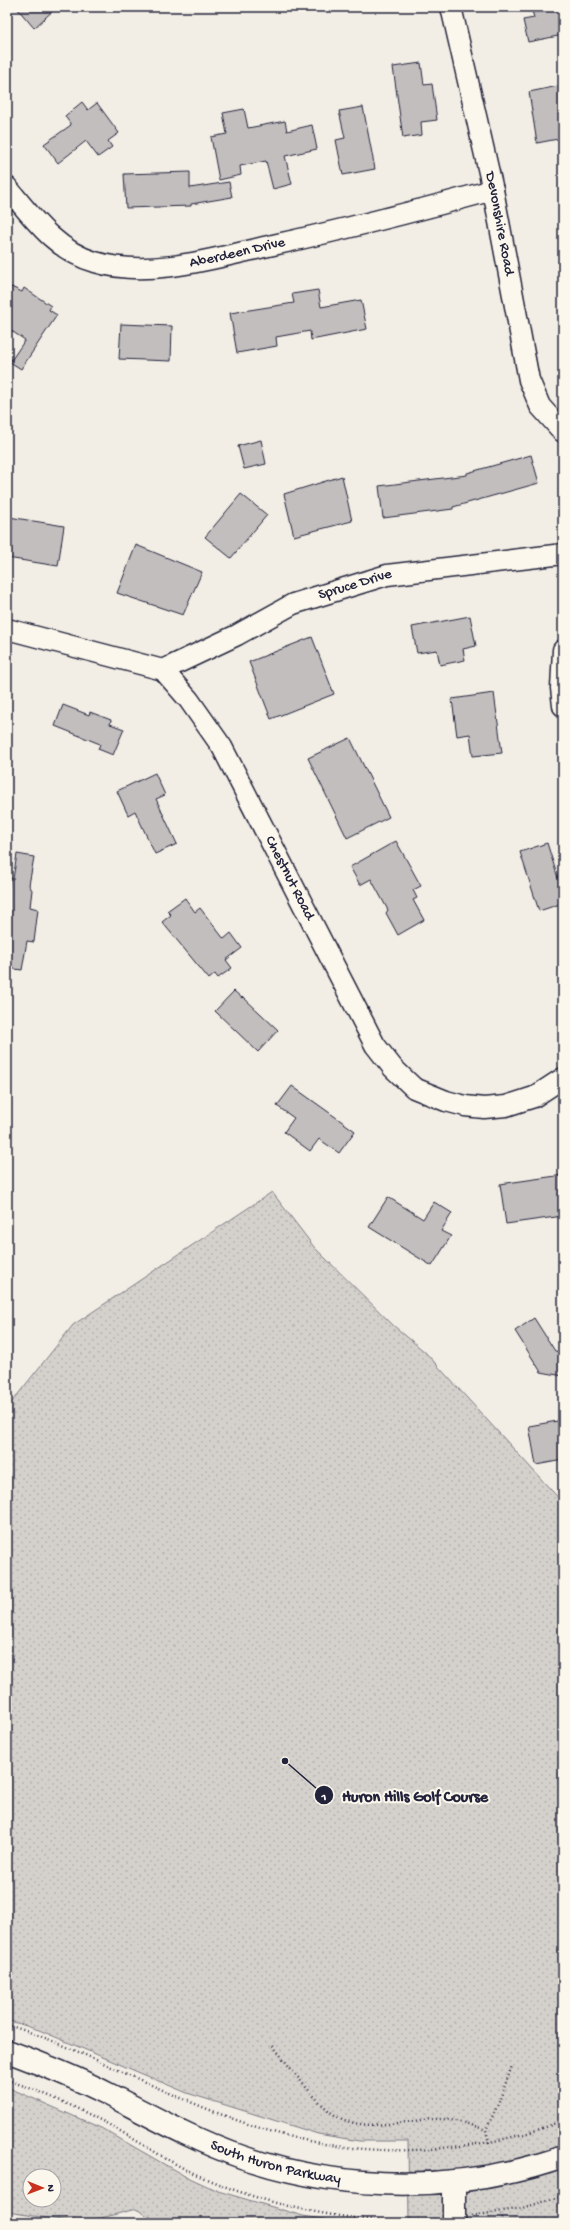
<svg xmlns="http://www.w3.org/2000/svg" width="570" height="2230" font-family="'Gochi Hand',sans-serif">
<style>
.grass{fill:url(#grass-dots);stroke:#7b7a84;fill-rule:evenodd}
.building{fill:#c2bebe;stroke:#22223b}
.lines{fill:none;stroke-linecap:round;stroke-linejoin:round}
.minor-casing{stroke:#22223b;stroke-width:23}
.secondary-casing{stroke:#22223b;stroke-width:25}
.path{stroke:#22223b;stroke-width:2.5;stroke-dasharray:1 3;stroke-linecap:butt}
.minor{stroke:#fbf7ec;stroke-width:20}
.secondary{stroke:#fbf7ec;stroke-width:22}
.labels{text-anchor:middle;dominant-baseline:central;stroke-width:4;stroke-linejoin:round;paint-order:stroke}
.street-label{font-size:15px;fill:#22223b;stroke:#fbf7ec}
.leader{fill:none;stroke:#22223b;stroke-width:1.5}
.callout-dot{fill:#22223b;stroke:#fbf7ec;stroke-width:1.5}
.mark-label{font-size:12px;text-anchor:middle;font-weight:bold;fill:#fff}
.callout-label{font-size:16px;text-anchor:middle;font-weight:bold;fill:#22223b;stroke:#fbf7ec;stroke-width:4;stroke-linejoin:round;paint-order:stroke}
</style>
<defs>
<pattern id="grass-dots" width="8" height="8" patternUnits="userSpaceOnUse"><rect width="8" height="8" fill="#d4d1cc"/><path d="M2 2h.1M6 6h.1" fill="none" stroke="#b6b3b0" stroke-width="1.8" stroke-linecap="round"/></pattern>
</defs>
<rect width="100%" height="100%" fill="#f2eee5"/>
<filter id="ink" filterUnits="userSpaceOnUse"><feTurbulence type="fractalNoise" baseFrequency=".025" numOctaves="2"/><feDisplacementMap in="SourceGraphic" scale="8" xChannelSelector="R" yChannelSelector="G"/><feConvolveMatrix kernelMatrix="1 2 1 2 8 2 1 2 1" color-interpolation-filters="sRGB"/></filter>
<g filter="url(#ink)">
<g class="grass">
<path d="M272,1192L314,1247L394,1326L425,1352L563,1503V2223H409L408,2141H359L318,2134L187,2093L39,2030L7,2020V1408L73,1325Z"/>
<path d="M7,2087L101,2128L183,2175L218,2191L303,2216L350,2223H160L136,2209L82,2223L7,2212ZM30,2176H54V2200H30Z"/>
</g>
<g class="building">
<path d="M16,7H57L34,28Z"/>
<path d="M531,7H563V35L528,42L523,20L534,18Z"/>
<path d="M421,63L424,85L432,84L437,120L421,122L422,135L403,138L393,67Z"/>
<path d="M563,85V118L560,119L563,138L537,143L529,92Z"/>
<path d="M82,102L88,110L97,103L119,133L108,141L112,147L98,157L86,141L58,163L44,144L71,125L65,116Z"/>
<path d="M363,107L375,169L343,175L336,140L345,138L339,111Z"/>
<path d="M244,109L248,128L285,121L287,131L312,125L317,149L285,156L292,184L273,189L266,161L240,166L241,175L219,180L211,137L227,134L223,113Z"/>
<path d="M190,172V188L229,182L232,197L191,204V206L126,208L124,174Z"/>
<path d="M7,285L22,292L24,288L51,306L49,310L57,315L21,369L10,362L25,340L7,328Z"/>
<path d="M318,290L321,307L361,300L367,329L311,340L310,331L276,337L277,346L237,353L230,313L294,303L292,294Z"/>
<path d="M121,324L172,326L171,361L119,359Z"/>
<path d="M261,440L266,464L244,469L238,446Z"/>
<path d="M531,455L539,483L453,507V509L383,518L379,486L467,475V473Z"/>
<path d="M342,476L352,521L294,536L284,494Z"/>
<path d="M241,494L267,515L231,558L205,537Z"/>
<path d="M9,517L64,526L58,566L7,558Z"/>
<path d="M136,545L202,572L183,615L117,593Z"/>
<path d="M470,616L476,646L463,649L465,660L440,665L437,650L417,653L412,627Z"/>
<path d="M312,637L334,694L271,719L249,662Z"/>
<path d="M494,693L502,753L473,756L470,734L457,736L452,699Z"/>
<path d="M63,705L89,715L90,712L111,720L110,724L124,729L113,755L98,749L100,744L55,726Z"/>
<path d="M350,738L389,817L347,838L308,758Z"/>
<path d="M155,773L165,795L156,799L177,844L155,854L135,811L128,815L117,791Z"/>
<path d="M396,841L421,886L413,890L417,898L413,900L424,920L398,935L386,913L388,910L371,879L360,885L350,867Z"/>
<path d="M547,843L563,894V903L539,911L520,852Z"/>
<path d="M17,854L34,857L29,885L32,890L30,907L38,909L34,942L27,941L22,970L7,968V897L10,878L13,879Z"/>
<path d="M185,898L195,912L200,908L224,939L231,933L242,948L226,960L232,968L218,978L215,974L209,979L162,922L171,915L167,911Z"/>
<path d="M234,991L242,998L243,997L278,1030L258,1052L215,1011Z"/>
<path d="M292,1086L355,1131L339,1153L319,1139L310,1151L284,1132L294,1118L277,1106Z"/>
<path d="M563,1175V1216L506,1224L500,1184Z"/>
<path d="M388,1197L423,1219L434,1202L452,1213L441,1231L451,1236L432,1266L369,1227Z"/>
<path d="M534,1318L555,1351L563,1352V1376L541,1372L515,1331Z"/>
<path d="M563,1420V1460L536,1465L529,1426Z"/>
</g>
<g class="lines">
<defs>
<g id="minor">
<path id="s1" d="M451,7L493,190L529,380L540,406L563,432"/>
<path id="s2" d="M7,187C32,217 56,251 95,262C149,279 219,257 273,245C347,229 420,210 493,190"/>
<path id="s3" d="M7,629L163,670L189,700L222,747L375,1045L393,1068L414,1088L446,1101L465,1106L484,1108L506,1106L534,1097L563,1078"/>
<path d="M563,650L561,688L563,706"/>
<path id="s4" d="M163,670L237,635L293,604L387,575L563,554"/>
</g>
<g id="secondary">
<path id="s5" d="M7,2051C42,2064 77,2078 110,2095C153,2117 196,2141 242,2157C344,2192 461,2193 563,2157"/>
<path d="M454,2182V2223"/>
</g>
</defs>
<use href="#minor" class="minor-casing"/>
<use href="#secondary" class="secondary-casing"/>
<g class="path">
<path d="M7,2025C49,2037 87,2056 127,2074C235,2123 321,2160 443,2148C484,2144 525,2137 563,2120"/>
<path d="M273,2046C290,2067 307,2091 327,2109C358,2138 404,2118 442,2119C457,2120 472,2125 486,2130"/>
<path d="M7,2080C40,2091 74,2106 104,2122C132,2137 158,2155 185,2169C257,2205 355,2226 435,2220"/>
<path d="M489,2143L486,2130L499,2102L512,2066"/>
<path d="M472,2216L522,2208L563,2196"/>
<path d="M502,2223L503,2212"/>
</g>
<use href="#minor" class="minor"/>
<use href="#secondary" class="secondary"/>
</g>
</g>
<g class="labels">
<g class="street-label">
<text stroke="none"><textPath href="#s1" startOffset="222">Devonshire Road</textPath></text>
<text stroke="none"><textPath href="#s2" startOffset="262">Aberdeen Drive</textPath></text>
<text stroke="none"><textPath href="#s4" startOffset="211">Spruce Drive</textPath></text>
<text stroke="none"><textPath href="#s3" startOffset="406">Chestnut Road</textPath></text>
<text stroke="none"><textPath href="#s5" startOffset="292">South Huron Parkway</textPath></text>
</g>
</g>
<path class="leader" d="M285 1761L324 1795"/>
<g class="callout-dot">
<circle cx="285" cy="1761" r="4"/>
<circle cx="324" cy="1795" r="10"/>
</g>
<g class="mark-label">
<text x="324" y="1800">1</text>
</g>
<g class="callout-label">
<text x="415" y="1801">Huron Hills Golf Course</text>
</g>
<rect width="570" height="2230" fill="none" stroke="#fbf7ec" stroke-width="24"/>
<rect x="12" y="12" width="546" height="2206" fill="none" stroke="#22223b" stroke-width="1.5" filter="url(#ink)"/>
<g transform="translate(42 2188) rotate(91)"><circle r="19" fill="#fbf7ec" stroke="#a4a2a5"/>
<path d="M0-3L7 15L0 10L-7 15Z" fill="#c8321e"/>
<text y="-6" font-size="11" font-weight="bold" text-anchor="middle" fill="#22223b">N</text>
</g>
</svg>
